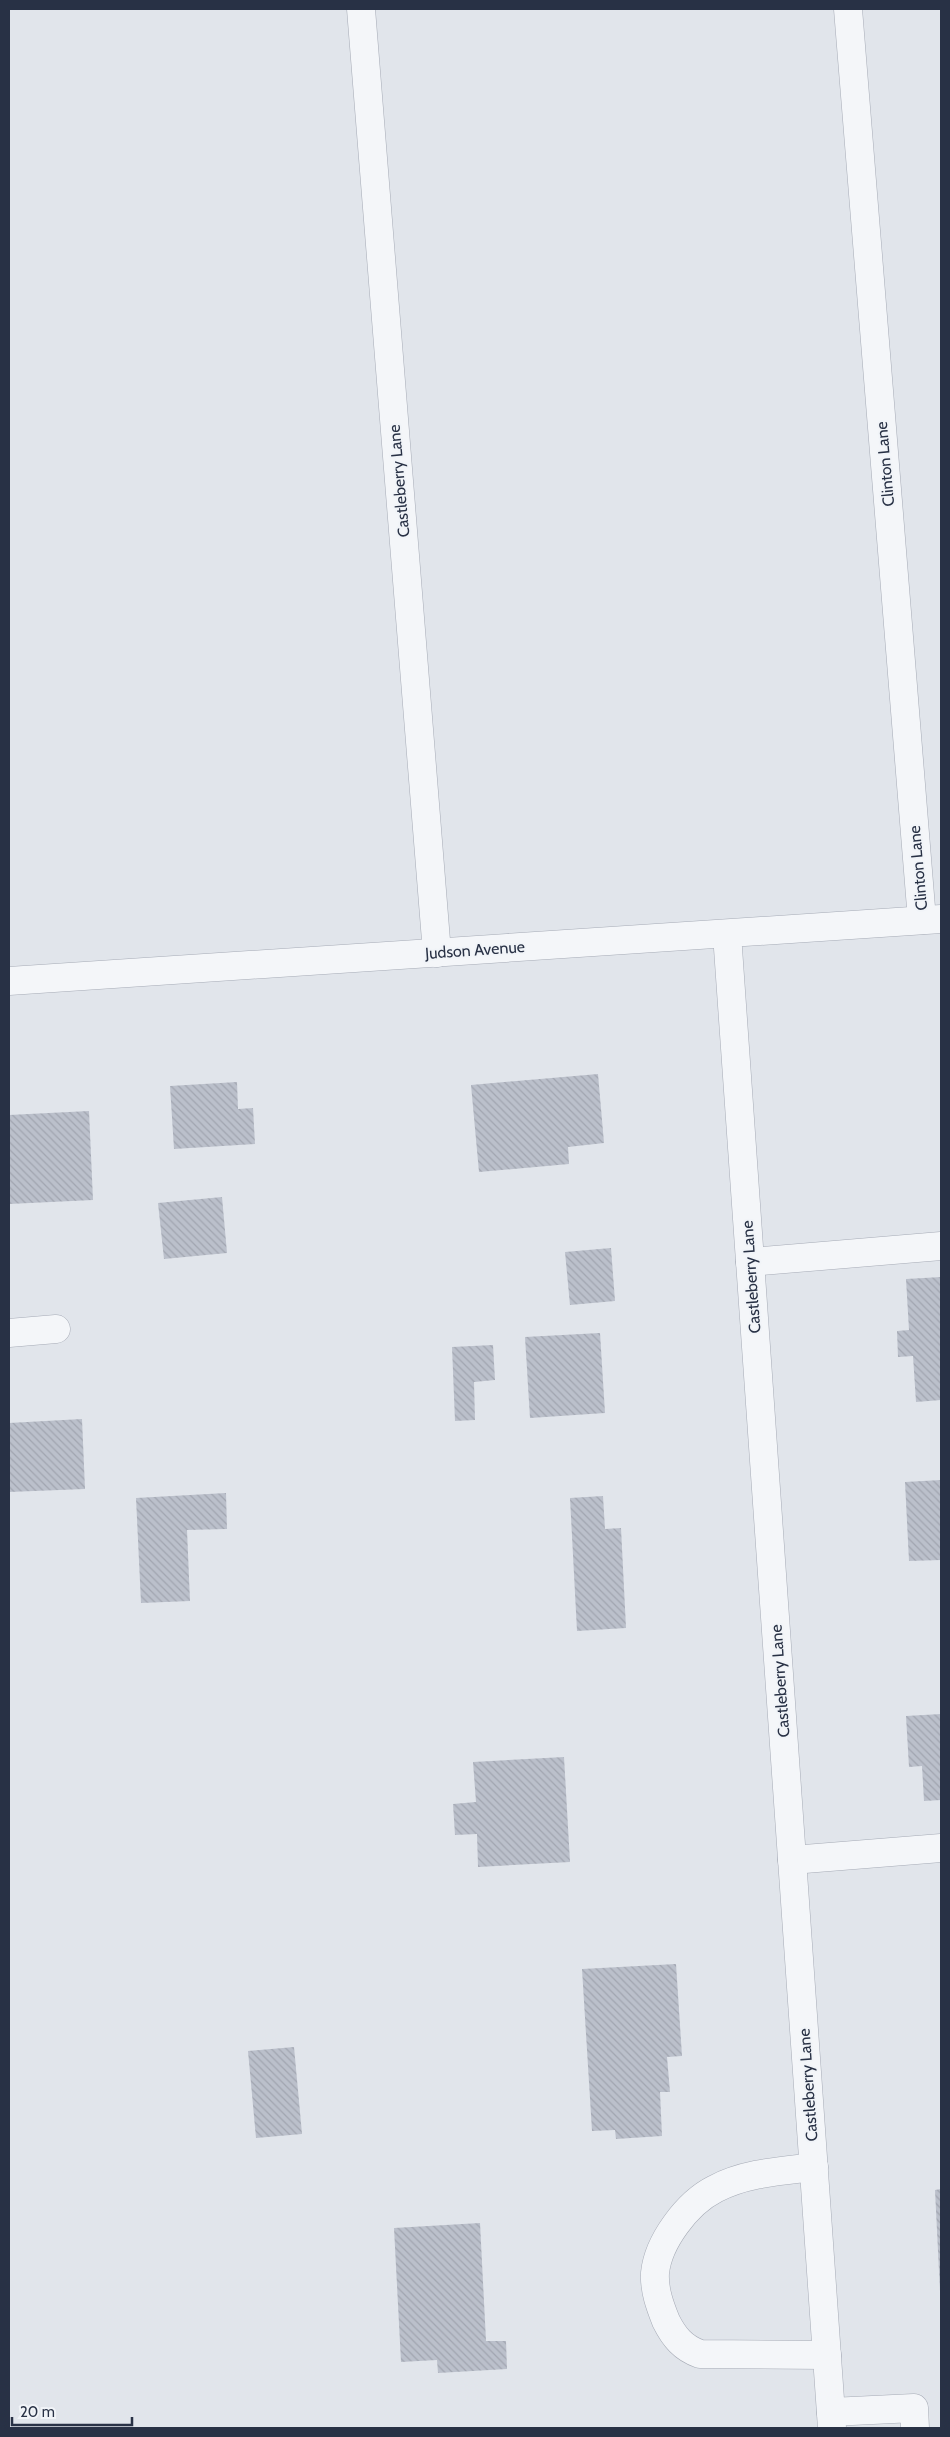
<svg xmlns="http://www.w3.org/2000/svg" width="950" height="2437" font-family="Cabin,sans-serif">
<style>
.building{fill:url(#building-back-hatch)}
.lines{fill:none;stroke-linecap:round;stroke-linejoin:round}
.minor-casing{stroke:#a6abb6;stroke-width:29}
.minor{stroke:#f4f6f9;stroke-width:28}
.labels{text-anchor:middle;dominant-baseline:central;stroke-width:4;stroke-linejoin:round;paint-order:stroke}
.street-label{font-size:16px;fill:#283145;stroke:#f1f4f8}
</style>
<defs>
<pattern id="building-back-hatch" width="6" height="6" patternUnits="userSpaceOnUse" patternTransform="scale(1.25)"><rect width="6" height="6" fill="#bbc0cb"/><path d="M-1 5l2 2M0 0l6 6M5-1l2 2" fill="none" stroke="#a1a5b0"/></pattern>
</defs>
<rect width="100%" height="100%" fill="#e1e5eb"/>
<g class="building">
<path d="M598,1074L604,1143L568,1147L569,1164L479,1172L471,1085Z"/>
<path d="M237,1082L238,1109L253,1108L255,1144L174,1149L170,1086Z"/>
<path d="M89,1111L93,1200L9,1204V1115Z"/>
<path d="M222,1197L227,1253L164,1259L158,1203Z"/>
<path d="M611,1248L615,1301L570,1305L565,1252Z"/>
<path d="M941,1277V1400L916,1402L913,1356L898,1357L897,1331L909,1330L906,1279Z"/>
<path d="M600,1333L605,1413L530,1418L525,1337Z"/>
<path d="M493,1345L495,1380L474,1382L475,1420L455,1421L452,1347Z"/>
<path d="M82,1419L85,1489L9,1492V1423Z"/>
<path d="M941,1480V1560L909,1561L905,1482Z"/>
<path d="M226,1493L227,1529L187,1530L190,1601L141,1603L136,1498Z"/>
<path d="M603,1496L605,1529L621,1528L626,1628L577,1631L570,1498Z"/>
<path d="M941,1714V1800L924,1801L922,1766L909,1767L906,1716Z"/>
<path d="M564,1757L570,1862L478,1867L477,1834L455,1835L453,1804L476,1802L473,1762Z"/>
<path d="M676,1964L682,2056L667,2057L670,2092H660L662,2136L616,2139L615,2130L592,2131L582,1969Z"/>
<path d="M294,2047L302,2134L256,2138L248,2051Z"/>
<path d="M941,2189V2291H940L935,2190Z"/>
<path d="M480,2223L486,2341H506L507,2369L438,2373L437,2360L401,2362L394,2228Z"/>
</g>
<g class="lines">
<defs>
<g id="minor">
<path d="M361,9L437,953"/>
<path d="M848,9L922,920"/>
<path d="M727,934L832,2428"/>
<path d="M9,981L941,919"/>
<path d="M750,1262L941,1246"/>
<path d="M9,1333L56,1329"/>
<path d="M792,1860L941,1848"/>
<path d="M814,2167C781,2171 745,2173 715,2189C687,2203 658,2242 655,2273C654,2290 660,2306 666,2321C674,2337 683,2348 700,2354L827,2355"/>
<path d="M831,2412L914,2408L915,2428"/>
</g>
</defs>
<use href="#minor" class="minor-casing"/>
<use href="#minor" class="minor"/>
</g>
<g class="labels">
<g class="street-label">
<text transform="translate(885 464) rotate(-95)">Clinton Lane</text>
<text transform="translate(399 481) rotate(-95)">Castleberry Lane</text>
<text transform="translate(918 868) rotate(-95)">Clinton Lane</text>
<text transform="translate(475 950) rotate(-4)">Judson Avenue</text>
<text transform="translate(751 1277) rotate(-94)">Castleberry Lane</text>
<text transform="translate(780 1681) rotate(-94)">Castleberry Lane</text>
<text transform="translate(808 2085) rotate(-94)">Castleberry Lane</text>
</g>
</g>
<rect width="950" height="2437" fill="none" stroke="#283145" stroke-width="20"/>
<path d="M12 2417v8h120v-8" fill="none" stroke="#283145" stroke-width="2.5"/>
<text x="20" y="2417" font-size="15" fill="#283145" stroke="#f1f4f8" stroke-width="4" paint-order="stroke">20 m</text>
</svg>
